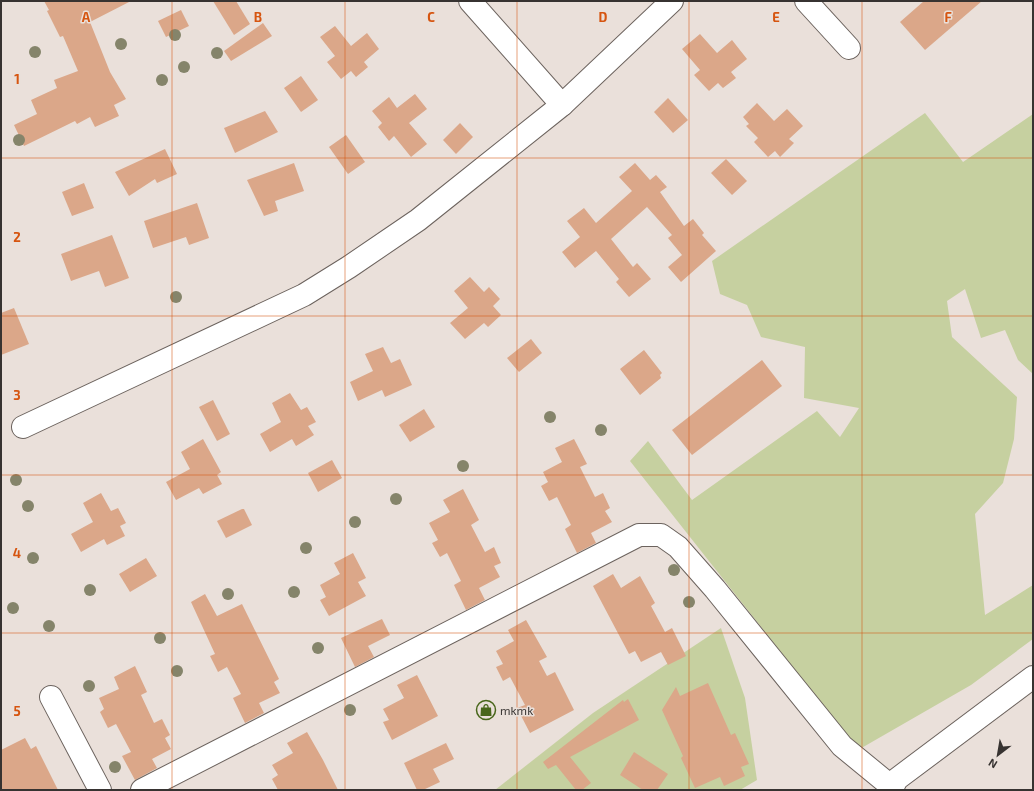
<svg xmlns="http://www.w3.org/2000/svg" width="1034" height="791" font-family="'Exo 2',sans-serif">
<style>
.green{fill:#c6d0a0}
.building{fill:#dba789}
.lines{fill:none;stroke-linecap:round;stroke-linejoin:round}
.minor-casing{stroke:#6c635e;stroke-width:24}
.minor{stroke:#fff;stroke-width:22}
.tree{fill:#85846a}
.grid{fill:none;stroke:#d65510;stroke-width:1;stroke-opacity:0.55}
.labels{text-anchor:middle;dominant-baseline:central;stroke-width:3;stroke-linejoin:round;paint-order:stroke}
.poi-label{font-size:12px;fill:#373331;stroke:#eae0da;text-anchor:start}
.grid-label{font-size:13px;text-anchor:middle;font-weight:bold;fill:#d65510;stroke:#eae0da;stroke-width:3;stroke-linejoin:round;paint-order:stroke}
</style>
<rect width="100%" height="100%" fill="#eae0da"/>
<g class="green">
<path d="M925,113L963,162L1033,114V374L1018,360L1005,330L981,338L965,289L947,301L952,337L1017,397L1014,439L1003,483L975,514L985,615L1033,585V639L971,685L858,750L630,461L648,441L692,500L817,411L840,437L859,408L804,398L805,347L761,337L747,305L720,294L712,261Z"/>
<path d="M721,628L745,698L757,780L740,790H495L593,713Z"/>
</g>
<g class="building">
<path d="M44,1H131L90,22L110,72L126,99L114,105L119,116L95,127L90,117L77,124L75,121L24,146L14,125L37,114L31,100L57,88L54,80L78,71L63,36L60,37L47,11L49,10Z"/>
<path d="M213,1H236L250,24L234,35Z"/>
<path d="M924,1H982L925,50L900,22Z"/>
<path d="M181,10L189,26L166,37L158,21Z"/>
<path d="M263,23L272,36L231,61L224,51Z"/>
<path d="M335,26L351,46L367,33L379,49L364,62L368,67L356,77L351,71L341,79L327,62L335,56L320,37Z"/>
<path d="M700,34L717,53L732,40L747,59L731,72L736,78L723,88L718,83L709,91L694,75L700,70L682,49Z"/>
<path d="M301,76L318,100L301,112L284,88Z"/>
<path d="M415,94L427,109L409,123L427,144L411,157L394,136L389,141L378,127L382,123L372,111L389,97L397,108Z"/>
<path d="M668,98L688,120L673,133L654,112Z"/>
<path d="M757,103L774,121L787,109L803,126L789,139L794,143L780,157L775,151L768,157L754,142L758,138L746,126L749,124L743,117Z"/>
<path d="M265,111L278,132L235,153L224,128Z"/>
<path d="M460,123L473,137L456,154L443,140Z"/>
<path d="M346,135L365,162L348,174L329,147Z"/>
<path d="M165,149L177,174L157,183L155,179L129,196L115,172Z"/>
<path d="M726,159L747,181L732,195L711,173Z"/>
<path d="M294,163L304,191L275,201L278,211L264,216L247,180Z"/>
<path d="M635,163L650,180L656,175L667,187L660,192L684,226L693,219L704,233L702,235L716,251L681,282L668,267L682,255L668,238L672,235L647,207L611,239L633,267L637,263L651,279L629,297L616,282L619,279L596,251L575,268L562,252L580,237L567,221L584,208L596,223L632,191L619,177Z"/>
<path d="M84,183L94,208L72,216L62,192Z"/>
<path d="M197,203L209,238L189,245L186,237L153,248L144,221Z"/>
<path d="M112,235L129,278L105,287L99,271L71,281L61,254Z"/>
<path d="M470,277L484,292L489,287L500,299L493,306L501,315L488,327L484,323L465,339L450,323L468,308L454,291Z"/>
<path d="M14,308L29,344L1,355V313Z"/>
<path d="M531,339L542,353L519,372L507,358Z"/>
<path d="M383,347L391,363L400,359L412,385L385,397L382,390L358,401L350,382L373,371L365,354Z"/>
<path d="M644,350L662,373L660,375L661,378L640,395L620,369Z"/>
<path d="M762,360L782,386L692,455L672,430Z"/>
<path d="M290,393L301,410L307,407L316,422L308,426L314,435L296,446L292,439L270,452L260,434L281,422L272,403Z"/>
<path d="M213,400L230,434L217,441L199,407Z"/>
<path d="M424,409L435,427L410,442L399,425Z"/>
<path d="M203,439L221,472L217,475L222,484L203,494L199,488L176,500L166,482L190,469L181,452Z"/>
<path d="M574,439L587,464L580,467L595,497L603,493L610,508L605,511L612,522L591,533L596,543L577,553L565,529L571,525L557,497L549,501L541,486L548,482L543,472L562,462L555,448Z"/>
<path d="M332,460L342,478L318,492L308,473Z"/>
<path d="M463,489L479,520L471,525L485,552L494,547L501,563L494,566L500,577L479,588L485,600L466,610L454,585L461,581L447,553L440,557L432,543L438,540L429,523L450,512L443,500Z"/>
<path d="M101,493L111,511L118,508L126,523L120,526L125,536L107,545L104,539L81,552L71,534L93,522L83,503Z"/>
<path d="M242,509H244L252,525L226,538L217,521Z"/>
<path d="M353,553L366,578L358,582L366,596L329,616L320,600L326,597L320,585L340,574L334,563Z"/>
<path d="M146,558L157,576L130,592L119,574Z"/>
<path d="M613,574L621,588L640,576L655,603L651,606L665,632L672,628L686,656L668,665L661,652L641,662L635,651L629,654L593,586Z"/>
<path d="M205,594L217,616L242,604L279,679L274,682L280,693L259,703L264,713L245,723L233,698L241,694L227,667L218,672L210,656L215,654L191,602Z"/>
<path d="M382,619L390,635L368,646L374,657L355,667L341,638Z"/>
<path d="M526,620L547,657L539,661L547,676L555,672L574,710L530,733L517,708L525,705L510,677L503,681L496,667L503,664L496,651L514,641L508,630Z"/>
<path d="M135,666L147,692L141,695L154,723L162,719L170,735L165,738L171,749L152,759L157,768L135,780L122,756L131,752L116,724L108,728L100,712L104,709L99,698L119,689L114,677Z"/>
<path d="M417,675L438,716L392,740L383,722L389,720L383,709L404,698L397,685Z"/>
<path d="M708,683L731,735L735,733L749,764L741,767L745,776L724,786L720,777L695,788L681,758L683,756L662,710L676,687L680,696Z"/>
<path d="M628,699L639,720L570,757L591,783L582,790H576L556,765L548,769L543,762L623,700L624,702Z"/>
<path d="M307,732L323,760L338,790H278L272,779L278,775L272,765L293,753L287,743Z"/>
<path d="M25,738L31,749L36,746L58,790H1V750Z"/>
<path d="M446,743L454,759L433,769L440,782L423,790H417L404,763Z"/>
<path d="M634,752L668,774L657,790H643L620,775Z"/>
</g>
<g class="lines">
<defs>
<g id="minor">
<path d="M470,1L562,105"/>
<path d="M806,1L849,48"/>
<path d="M23,427L304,295L349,267L418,220L562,105L672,1"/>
<path d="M51,697L100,790"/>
<path d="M142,790L639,535H661L678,547L715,589L842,746L892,787"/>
<path d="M891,790L897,779L1033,677"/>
</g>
</defs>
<use href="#minor" class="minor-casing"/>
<use href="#minor" class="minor"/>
</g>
<g class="tree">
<circle cx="175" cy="35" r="6"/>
<circle cx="121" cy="44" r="6"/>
<circle cx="35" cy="52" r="6"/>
<circle cx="217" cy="53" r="6"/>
<circle cx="184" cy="67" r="6"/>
<circle cx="162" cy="80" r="6"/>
<circle cx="19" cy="140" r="6"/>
<circle cx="176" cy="297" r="6"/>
<circle cx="550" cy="417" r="6"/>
<circle cx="601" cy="430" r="6"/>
<circle cx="463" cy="466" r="6"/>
<circle cx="16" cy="480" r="6"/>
<circle cx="396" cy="499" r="6"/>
<circle cx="28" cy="506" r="6"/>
<circle cx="355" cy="522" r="6"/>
<circle cx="306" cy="548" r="6"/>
<circle cx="33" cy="558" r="6"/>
<circle cx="674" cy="570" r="6"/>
<circle cx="90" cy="590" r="6"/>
<circle cx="294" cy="592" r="6"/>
<circle cx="228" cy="594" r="6"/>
<circle cx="689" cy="602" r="6"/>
<circle cx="13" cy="608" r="6"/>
<circle cx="49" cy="626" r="6"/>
<circle cx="160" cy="638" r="6"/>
<circle cx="318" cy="648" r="6"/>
<circle cx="177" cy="671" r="6"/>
<circle cx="89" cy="686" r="6"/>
<circle cx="350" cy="710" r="6"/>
<circle cx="115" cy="767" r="6"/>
</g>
<path class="grid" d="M172,1V790M345,1V790M517,1V790M689,1V790M862,1V790M1,158H1033M1,316H1033M1,475H1033M1,633H1033"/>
<defs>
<symbol id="shop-ring" viewBox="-11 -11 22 22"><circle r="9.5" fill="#eae0da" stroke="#48661a" stroke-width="1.5"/><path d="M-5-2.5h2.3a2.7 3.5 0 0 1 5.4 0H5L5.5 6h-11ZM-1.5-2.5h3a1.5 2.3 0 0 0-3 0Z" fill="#48661a"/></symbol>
</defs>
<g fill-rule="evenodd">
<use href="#shop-ring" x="475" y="699" width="22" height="22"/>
</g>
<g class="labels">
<g class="poi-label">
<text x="500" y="710">mkmk</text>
</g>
</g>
<g class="grid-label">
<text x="86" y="22">A</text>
<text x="258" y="22">B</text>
<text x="431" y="22">C</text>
<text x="603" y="22">D</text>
<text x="776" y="22">E</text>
<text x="948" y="22">F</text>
<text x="17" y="84">1</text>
<text x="17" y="242">2</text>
<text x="17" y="400">3</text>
<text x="17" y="558">4</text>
<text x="17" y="716">5</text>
</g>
<rect width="1034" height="791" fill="none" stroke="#373331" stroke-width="4"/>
<g transform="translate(998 755) rotate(211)" stroke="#eae0da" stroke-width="3" paint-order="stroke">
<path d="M0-3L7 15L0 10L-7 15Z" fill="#373331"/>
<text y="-6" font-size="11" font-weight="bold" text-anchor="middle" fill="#373331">N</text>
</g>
</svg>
